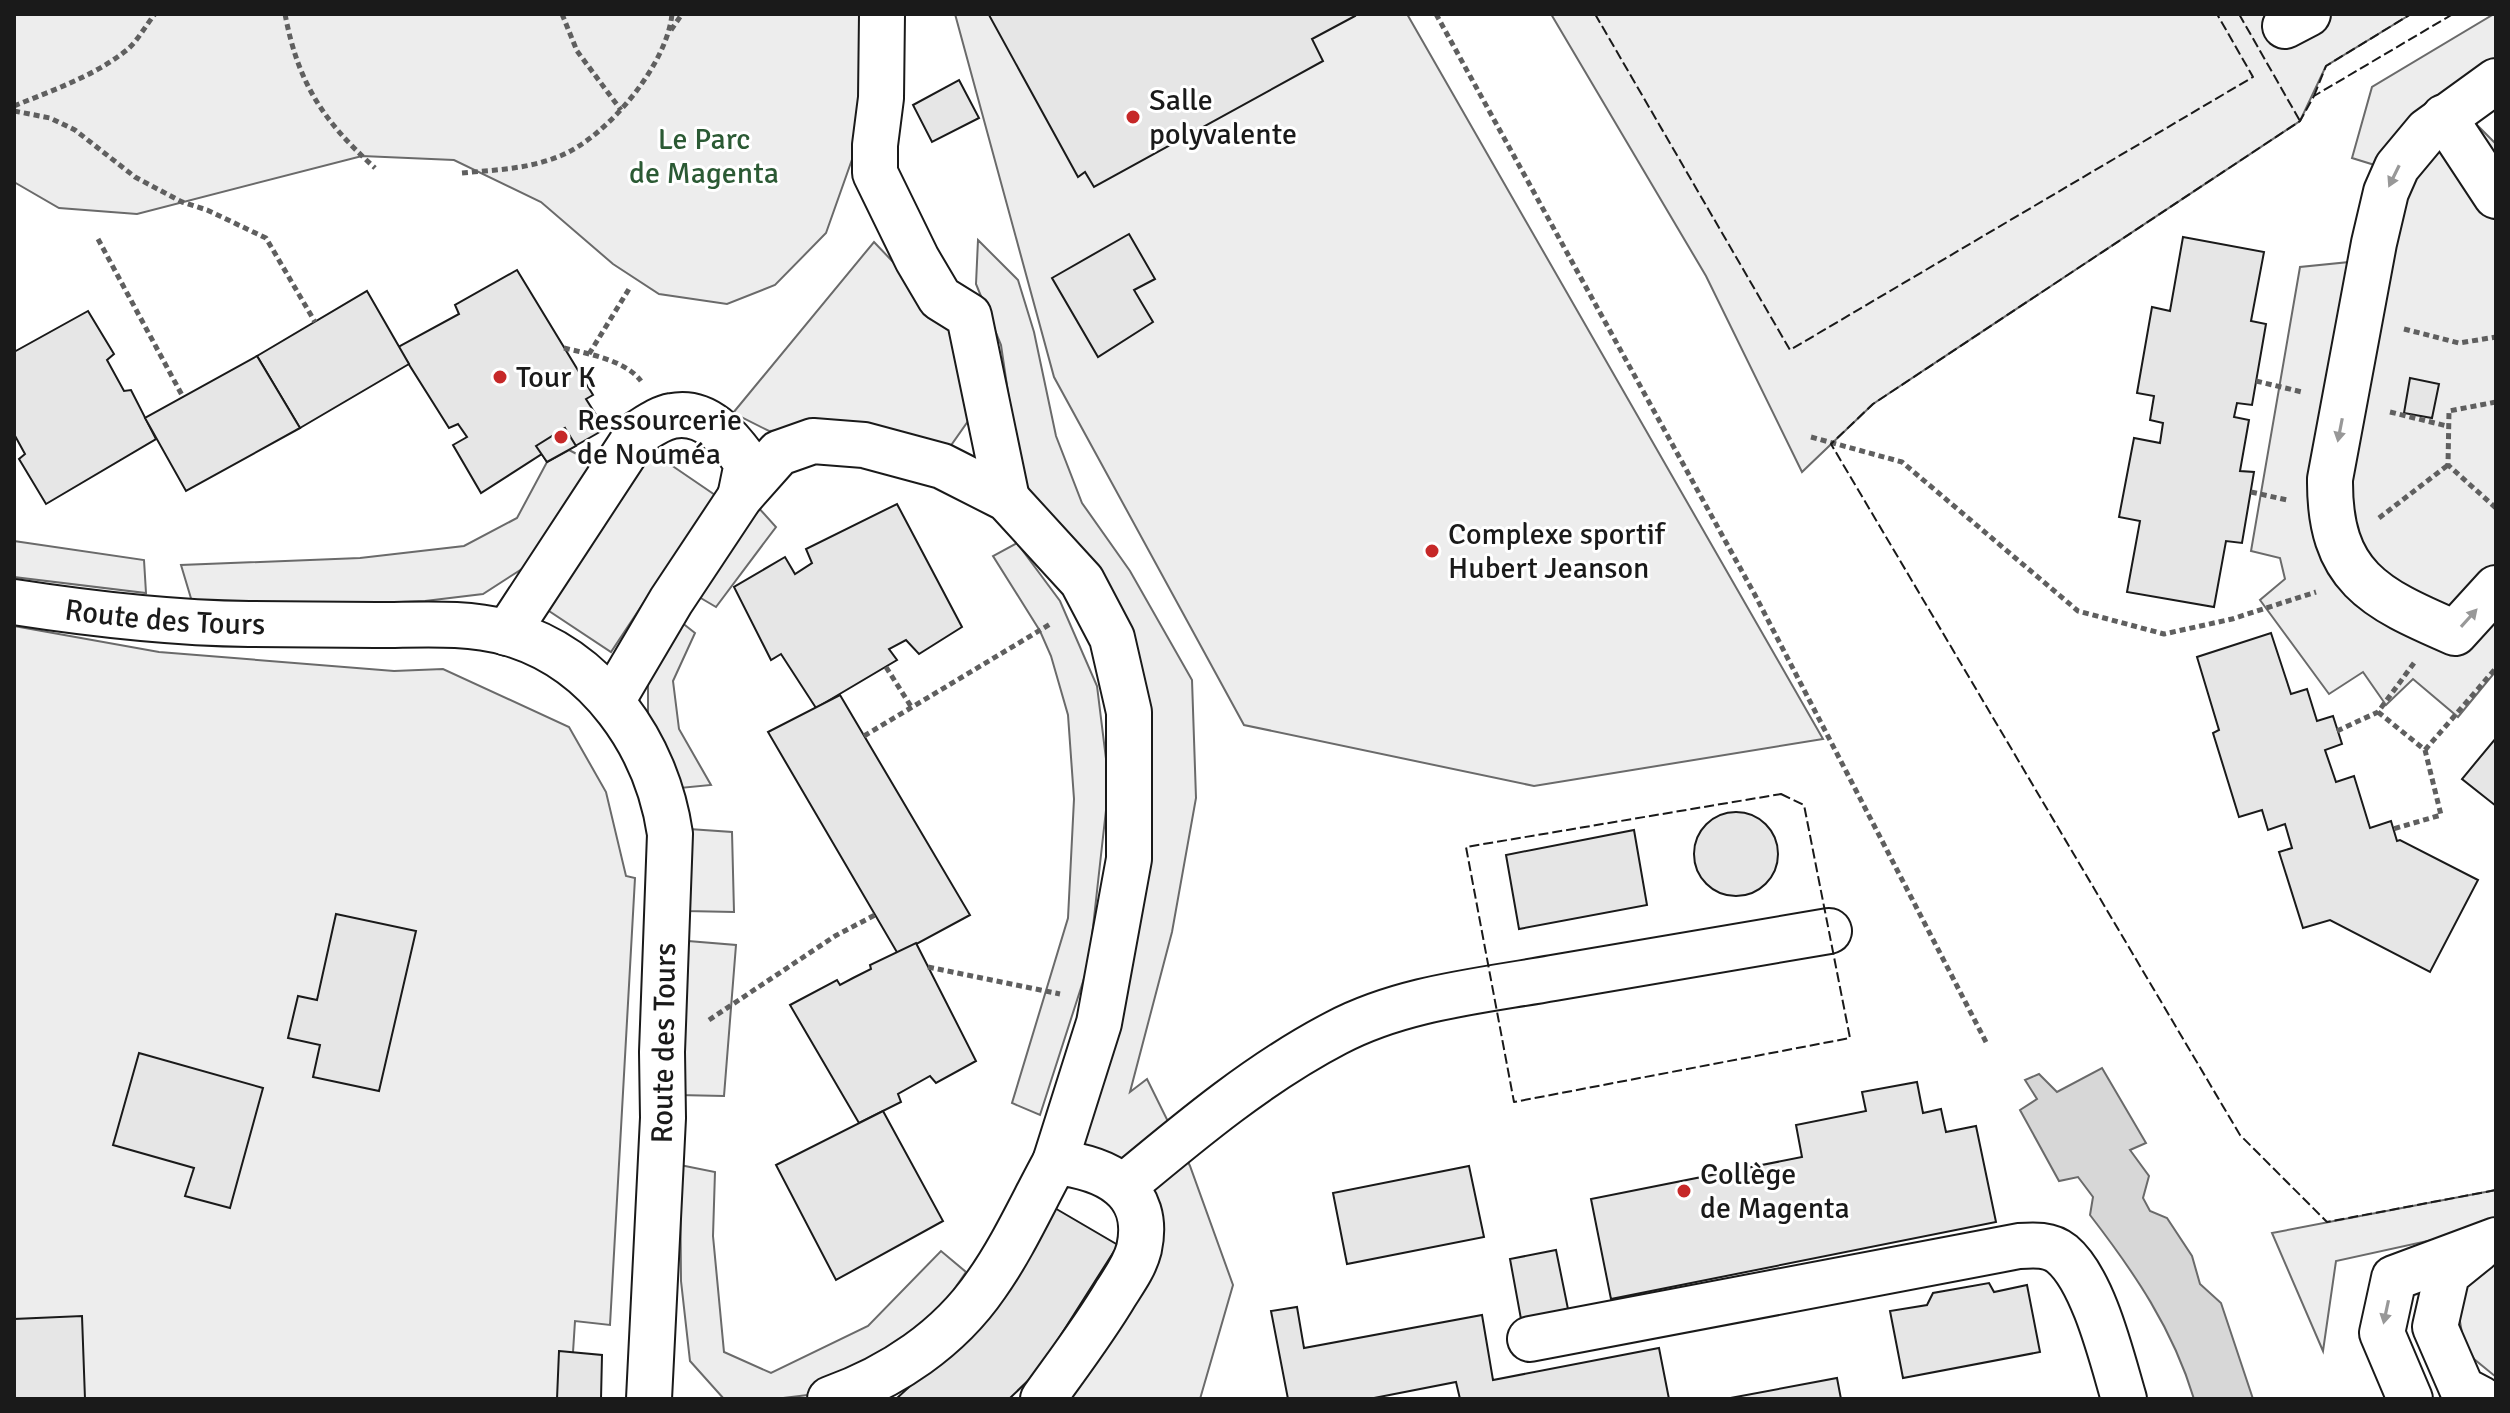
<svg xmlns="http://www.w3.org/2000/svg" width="2510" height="1413" font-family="Signika,sans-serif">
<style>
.built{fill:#ededed;stroke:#6a6a6a;stroke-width:2}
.water{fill:#d7d7d7;stroke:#6a6a6a;stroke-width:2}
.building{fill:#e6e6e6;stroke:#1a1a1a;stroke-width:2}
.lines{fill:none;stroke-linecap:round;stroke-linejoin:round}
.minor-casing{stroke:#1a1a1a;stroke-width:48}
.path{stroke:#5f5f5f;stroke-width:5;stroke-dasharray:6 4;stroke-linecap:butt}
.minor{stroke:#fff;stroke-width:44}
.fence{stroke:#1a1a1a;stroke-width:2;stroke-dasharray:10 4;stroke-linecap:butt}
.oneway{fill:#989898}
.poi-dot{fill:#c62828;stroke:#fff;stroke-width:3}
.labels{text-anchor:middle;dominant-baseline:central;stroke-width:6;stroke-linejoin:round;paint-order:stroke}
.poi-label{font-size:30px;fill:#1a1a1a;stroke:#fff;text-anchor:start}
.park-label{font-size:30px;fill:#2b5a34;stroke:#fff}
.street-label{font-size:30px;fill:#1a1a1a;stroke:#fff}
</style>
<rect width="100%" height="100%" fill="#fff"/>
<g class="built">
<path d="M14,14H863L867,42L855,151L826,233L775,285L727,304L659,294L613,264L541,202L454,160L362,156L137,214L59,208L14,182Z"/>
<path d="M955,14H1407L1823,739L1534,786L1244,725L1054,377Z"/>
<path d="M1551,14H2411L2326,66L2300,121L1873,404L1802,472L1706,276Z"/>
<path d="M2494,14H2496V106L2474,122L2496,144V671L2458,717L2413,679L2386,705L2363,672L2329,694L2260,600L2285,579L2280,558L2251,551L2300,267L2359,261L2381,167L2352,158L2372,87Z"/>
<path d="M978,240L1018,280L1034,332L1056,436L1082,503L1130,571L1192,680L1196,798L1172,932L1130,1092L1147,1079L1190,1166L1233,1285L1200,1399H1064L1159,1210L1075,1150L1150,709L1023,494L1001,345L976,284Z"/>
<path d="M874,242L955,327L973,414L947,451L846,426L769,431L733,413Z"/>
<path d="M569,450L598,465L525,567L483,594L425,601L329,605H193L181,565L360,558L464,546L517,518L547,462Z"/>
<path d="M652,452L715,495L611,652L543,607Z"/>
<path d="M756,505L776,527L716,607L694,594Z"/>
<path d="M14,541L144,560L146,593L14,577Z"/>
<path d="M1017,543L1060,601L1097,686L1109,783L1089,963L1040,1115L1012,1103L1068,918L1074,799L1068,715L1051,656L1040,631L993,556Z"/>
<path d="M676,618L695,633L673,681L679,729L711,785L680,788L648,731V678Z"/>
<path d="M14,626L159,652L394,671L443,669L569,727L606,792L626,876L635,878L610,1325L575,1321L570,1399H14Z"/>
<path d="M689,829L732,832L734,912L686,911Z"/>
<path d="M688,941L736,945L724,1096L678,1095Z"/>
<path d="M680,1165L715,1172L713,1236L724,1352L771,1373L868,1326L941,1251L966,1272L927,1329L816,1394L775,1399H724L690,1361L681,1281Z"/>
<path d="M2496,1190V1226L2336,1261L2323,1351L2272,1233Z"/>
<path d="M2496,1253V1377L2474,1359L2463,1339L2459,1316L2463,1292L2474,1271Z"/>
</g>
<path class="water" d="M2102,1068L2146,1143L2130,1150L2149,1176L2143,1198L2150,1211L2167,1218L2192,1256L2200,1284L2221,1303L2253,1399H2194C2173,1329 2134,1272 2090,1215L2093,1197L2078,1177L2059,1181L2020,1110L2037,1099L2025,1080L2039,1074L2057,1092Z"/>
<g class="building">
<path d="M991,14H1354L1355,16L1312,39L1323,61L1094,187L1085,172L1078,177L989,15Z"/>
<path d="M959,80L979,118L932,142L913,105Z"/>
<path d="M1129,234L1155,279L1134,290L1153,322L1098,357L1052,278Z"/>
<path d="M2183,237L2264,252L2251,321L2266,324L2252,405L2237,403L2234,417L2249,420L2240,471L2254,472L2242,543L2226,541L2214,607L2127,592L2140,521L2119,517L2134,438L2160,443L2163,423L2150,420L2154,396L2137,393L2152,307L2170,311Z"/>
<path d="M517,270L593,395L586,399L605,429L547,462L542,454L481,493L453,445L467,437L458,424L449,428L398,347L459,314L455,305Z"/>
<path d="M367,291L409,364L300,428L257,356Z"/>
<path d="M88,311L114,354L107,360L124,391L131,390L156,439L46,504L19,459L25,454L14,434V352Z"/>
<path d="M257,356L300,428L186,491L145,418Z"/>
<path d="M2410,378L2439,384L2432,418L2404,413Z"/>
<path d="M565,428L576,446L547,462L536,446Z"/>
<path d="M897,504L962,627L919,654L906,640L889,649L897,660L816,708L781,654L771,660L734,587L785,557L795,574L812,563L806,549Z"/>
<path d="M2271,633L2291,694L2307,689L2317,721L2333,716L2342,744L2325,750L2336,782L2354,776L2370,828L2391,821L2397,841L2400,840L2478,880L2430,972L2330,920L2303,928L2279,852L2292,848L2285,824L2268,830L2262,810L2239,817L2213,733L2219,730L2197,657Z"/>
<path d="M840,695L970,915L898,954L768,732Z"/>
<path d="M2496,738V806L2462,779Z"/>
<circle cx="1736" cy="854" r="42"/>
<path d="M1634,830L1647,905L1519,929L1506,855Z"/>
<path d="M336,914L416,931L379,1091L313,1077L320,1045L288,1038L298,996L317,1000Z"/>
<path d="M916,943L976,1061L936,1083L930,1076L898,1094L901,1102L859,1123L790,1005L837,980L840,985L853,978L871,969L870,965Z"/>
<path d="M139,1053L263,1088L230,1208L185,1196L194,1168L113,1145Z"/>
<path d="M1917,1082L1923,1113L1941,1109L1946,1132L1976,1126L1996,1222L1611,1299L1591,1199L1802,1157L1796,1125L1866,1111L1862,1092Z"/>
<path d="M883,1111L943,1221L836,1280L776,1165Z"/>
<path d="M1469,1166L1484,1237L1347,1264L1333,1193Z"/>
<path d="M1053,1207L1118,1245L1038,1371L1009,1399H896L992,1311Z"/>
<path d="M1556,1250L1568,1309L1521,1319L1510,1259Z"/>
<path d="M1989,1283L1994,1292L2027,1285L2040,1352L1903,1378L1890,1311L1927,1305L1933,1293Z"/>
<path d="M1297,1307L1304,1348L1482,1315L1493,1380L1659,1348L1669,1399H1460L1456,1382L1369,1399H1288L1271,1311Z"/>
<path d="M82,1316L85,1399H14V1319Z"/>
<path d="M559,1351L602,1355L601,1399H557Z"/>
<path d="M1837,1378L1841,1399H1725Z"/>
</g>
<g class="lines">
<defs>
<g id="minor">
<path d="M882,14L881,98L875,145V173L917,259L940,298L969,316L1007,499"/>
<path d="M2285,26L2308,14"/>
<path d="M2496,81L2427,131L2397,167L2386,192L2374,243L2330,479C2329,577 2374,598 2455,633L2496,588"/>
<path d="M2444,117L2496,196"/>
<path id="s1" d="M14,602C92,614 170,623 249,624C291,624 334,625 376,625C420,625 466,621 508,633C598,659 657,745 670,834L662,1052L663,1118L649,1399"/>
<path d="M507,633L638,433C648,427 660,418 672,416C706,409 729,438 747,463L740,497"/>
<path d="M612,701L671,601L740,497L779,453L813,441L864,445L942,466L1007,499L1082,581L1112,638L1129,712V859L1099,1023L1055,1162"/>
<path d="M1124,1186C1190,1131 1259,1073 1336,1033C1402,998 1480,991 1553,978C1645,963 1737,947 1829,931"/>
<path d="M2478,1249L2447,1274L2435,1327L2462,1389L2481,1399"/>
<path d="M1530,1339L2019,1246C2034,1245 2050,1244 2062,1254C2094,1281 2112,1359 2124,1399"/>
<path d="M830,1399C892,1377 949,1339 986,1285C1013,1247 1033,1202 1055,1162C1106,1168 1152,1189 1139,1249C1135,1265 1125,1279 1116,1293C1094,1330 1068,1364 1043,1399"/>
<path d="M2410,1399L2382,1333L2394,1278L2496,1240"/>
</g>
</defs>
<use href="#minor" class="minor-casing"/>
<g class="path">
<path d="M285,14C298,83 323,121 375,168"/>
<path d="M562,14L577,51L621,110"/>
<path d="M1436,14L1755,595L1987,1044"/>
<path d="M671,30L682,14"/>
<path d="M14,106C53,90 95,76 128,49C138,40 146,25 155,14"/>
<path d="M14,111L50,118L75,130L135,177L182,202L207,210L266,238L315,322"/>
<path d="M462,173C494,170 529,169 560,156C607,137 667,65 672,14"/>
<path d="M98,239L183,397"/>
<path d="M2404,329L2459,343L2496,337"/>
<path d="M564,348C589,354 625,360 641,381"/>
<path d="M589,354L629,289"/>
<path d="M2256,381L2302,392"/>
<path d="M2496,402L2449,411L2448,465L2496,508"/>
<path d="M2390,412L2447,426"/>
<path d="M1811,437L1902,462L2078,611L2164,634L2232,619L2316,592"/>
<path d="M2251,492L2287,500"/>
<path d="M2379,518L2448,465"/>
<path d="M886,667L912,708"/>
<path d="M2378,712L2425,750L2441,815L2393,829"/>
<path d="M2337,731L2378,712L2414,663"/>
<path d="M864,736L1052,623"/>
<path d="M2425,750L2496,668"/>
<path d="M928,967L1060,994"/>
<path d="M709,1020L835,936L875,915"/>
</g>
<use href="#minor" class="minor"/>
<g class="fence">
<path d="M1595,14L1790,350L2253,77L2217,14"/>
<path d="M2239,14L2300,121"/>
<path d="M2453,14L2314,96L2300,121L1873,404L1831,444L2240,1135L2327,1222L2496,1190"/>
<path d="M2314,96L2326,66L2411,14"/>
<path d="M1781,794L1804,805L1850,1038L1514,1102L1466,847Z"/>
</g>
</g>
<defs><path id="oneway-solid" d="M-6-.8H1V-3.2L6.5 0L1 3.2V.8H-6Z" transform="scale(2)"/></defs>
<g class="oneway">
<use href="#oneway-solid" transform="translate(2394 176) rotate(116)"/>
<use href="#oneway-solid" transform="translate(2340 430) rotate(101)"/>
<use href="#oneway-solid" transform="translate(2469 618) rotate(-48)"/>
<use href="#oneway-solid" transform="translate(2386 1312) rotate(102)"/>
</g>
<g class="poi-dot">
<circle cx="1133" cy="117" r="8"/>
<circle cx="500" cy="377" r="8"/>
<circle cx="561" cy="437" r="8"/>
<circle cx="1432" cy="551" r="8"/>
<circle cx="1684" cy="1191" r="8"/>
</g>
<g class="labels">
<g class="poi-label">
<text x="1149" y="100">Salle<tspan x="1149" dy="34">polyvalente</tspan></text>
<text x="516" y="377">Tour K</text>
<text x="577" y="420">Ressourcerie<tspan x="577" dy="34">de Nouméa</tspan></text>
<text x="1448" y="534">Complexe sportif<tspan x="1448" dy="34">Hubert Jeanson</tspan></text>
<text x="1700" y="1174">Collège<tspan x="1700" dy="34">de Magenta</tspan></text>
</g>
<g class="park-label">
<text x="704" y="139">Le Parc<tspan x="704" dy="34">de Magenta</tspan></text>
</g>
<g class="street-label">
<text stroke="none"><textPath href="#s1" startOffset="152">Route des Tours</textPath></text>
<text transform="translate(664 1043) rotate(-89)">Route des Tours</text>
</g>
</g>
<rect width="2510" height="1413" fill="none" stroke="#1a1a1a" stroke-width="32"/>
</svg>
